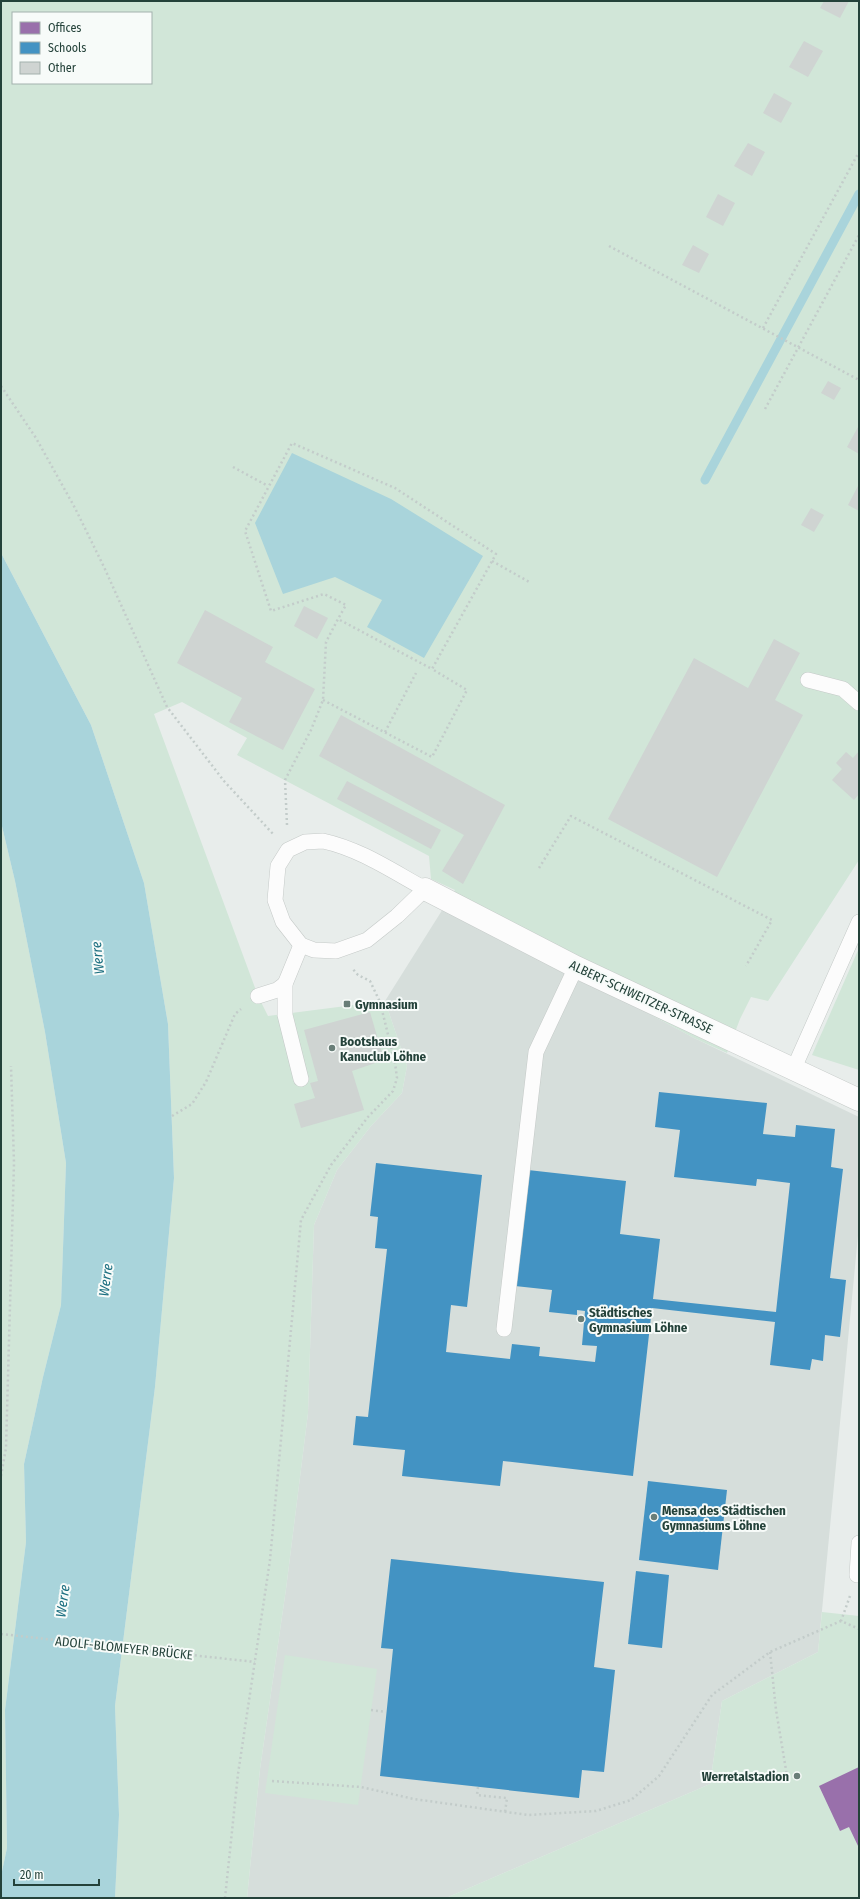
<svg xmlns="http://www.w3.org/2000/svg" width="860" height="1899" font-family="'Fira Sans Condensed',sans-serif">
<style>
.built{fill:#d6dedb}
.green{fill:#d1e6d8;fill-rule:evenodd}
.water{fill:#a9d4db}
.offices{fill:#9970ab}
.schools{fill:#4393c3}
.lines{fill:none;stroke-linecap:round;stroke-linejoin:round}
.stream{stroke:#a9d4db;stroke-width:9}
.building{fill:#cfd4d2}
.service-casing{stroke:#c5cac8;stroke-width:16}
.minor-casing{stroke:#c5cac8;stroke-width:23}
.path{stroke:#c3ccca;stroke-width:2.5;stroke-dasharray:2 3;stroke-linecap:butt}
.service{stroke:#fcfcfc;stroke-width:15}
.minor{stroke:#fcfcfc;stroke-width:22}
.poi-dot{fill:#697e78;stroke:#f7fbf9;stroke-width:1.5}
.labels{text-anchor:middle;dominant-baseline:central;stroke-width:4;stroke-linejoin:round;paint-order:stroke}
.street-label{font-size:13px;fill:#24423a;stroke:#f7fbf9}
.poi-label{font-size:13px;font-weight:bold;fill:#24423a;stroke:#f7fbf9;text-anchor:start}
.water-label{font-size:14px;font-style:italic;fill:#1c6f80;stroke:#f7fbf9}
</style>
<rect width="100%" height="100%" fill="#e8edeb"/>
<path class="built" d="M446,904L694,1038L859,1117V1225L818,1652L722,1701L710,1784L446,1898H247L260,1769L286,1589L308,1413L314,1225L337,1170L371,1126L402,1093L407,1066L385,1001Z"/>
<g class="green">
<path d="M1,1H859V860L768,1001L751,997L740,1019L727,1053L694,1038L446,904L455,890L431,879L429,856L237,755L247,738L182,702L154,714L258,996L268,1016L385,1001L407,1066L402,1093L371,1126L337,1170L314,1225L308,1413L286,1589L260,1769L247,1898H115L119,1815L115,1706L155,1387L174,1178L168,1024L144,883L91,725L1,553ZM13,13H151V83H13Z"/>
<path d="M1,822L15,881L45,1032L66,1163L61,1305L43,1377L24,1464L26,1542L5,1710L7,1848L1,1876Z"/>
<path d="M859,948V1070L812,1055Z"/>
<path d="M822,1612L859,1616V1898H446L710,1784L722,1701L818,1652Z"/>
<path d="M285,1655L377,1669L358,1805L265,1793Z"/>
</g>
<g class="water">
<path d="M292,453L391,499L483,556L424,658L367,627L382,600L335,577L283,594L255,523Z"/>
<path d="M1,553L91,725L144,883L168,1024L174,1178L155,1387L115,1706L119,1815L115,1898H1V1876L7,1848L5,1710L26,1542L24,1464L43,1377L61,1305L66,1163L45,1032L15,881L1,822Z"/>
</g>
<path class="offices" d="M859,1767V1848L849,1827L840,1831L819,1786Z"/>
<g class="schools">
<path d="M659,1092L767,1103L763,1134L795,1137L796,1125L835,1129L831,1167L843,1169L830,1278L846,1280L840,1337L825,1335L823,1361L812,1359L810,1370L770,1365L775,1322L652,1308L633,1476L503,1461L500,1486L402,1476L405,1450L353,1445L356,1416L368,1417L387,1249L375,1248L378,1217L370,1216L376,1163L482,1175L467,1307L451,1305L446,1352L510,1359L512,1344L540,1347L539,1356L595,1362L597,1346L582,1345L585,1311L577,1310V1315L549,1312L552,1290L515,1286L528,1170L626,1181L620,1234L660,1239L653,1299L776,1312L790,1183L757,1179L756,1186L674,1177L680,1130L655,1127Z"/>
<path d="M648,1481L727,1490L718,1570L639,1560Z"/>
<path d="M391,1559L604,1582L594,1667L615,1670L604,1772L582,1770L579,1798L380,1776L393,1649L381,1648Z"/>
<path d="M636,1571L669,1575L662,1648L628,1644Z"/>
</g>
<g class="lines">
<path class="stream" d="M705,480L859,194"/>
</g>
<g class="building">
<path d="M824,1H849L840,18L820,8Z"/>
<path d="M804,41L823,51L808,77L789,67Z"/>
<path d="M774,93L792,103L781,123L763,113Z"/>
<path d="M748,143L765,152L752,176L734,166Z"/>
<path d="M718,194L735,203L723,226L706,217Z"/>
<path d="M693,245L709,254L699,273L682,265Z"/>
<path d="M828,381L841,388L834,400L821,393Z"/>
<path d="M858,427L859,428V454L847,447Z"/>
<path d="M859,484V511L848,505Z"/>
<path d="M811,508L824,515L814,532L801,525Z"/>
<path d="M304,606L328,618L317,639L294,626Z"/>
<path d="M205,610L273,647L265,662L315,689L283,750L229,722L242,698L177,663Z"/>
<path d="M774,639L800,653L775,700L803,715L717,877L608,819L694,658L748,688Z"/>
<path d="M341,715L505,805L463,884L442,871L464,835L319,756Z"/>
<path d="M859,751V794L854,800L832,780L842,769L836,763L846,752L853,758Z"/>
<path d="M347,781L441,830L431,849L337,799Z"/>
<path d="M370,1012L384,1060L352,1071L364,1110L301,1128L294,1104L315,1098L310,1083L318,1081L304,1030Z"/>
</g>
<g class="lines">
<defs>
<g id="service">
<path d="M808,680L843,689L859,703"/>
<path d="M323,841C360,849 392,871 425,889L397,916L367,940L336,951L314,950L301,945L283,922L275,900L278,866L288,850L305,842Z"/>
<path d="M301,945L285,984V1015L301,1079"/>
<path d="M258,996L277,990L285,984"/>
<path d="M794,1068L859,922"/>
<path d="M504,1329L536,1052L576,967"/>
<path d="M857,1575L859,1543"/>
</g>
<path id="minor" d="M425,889L576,967L859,1100"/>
</defs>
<use href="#service" class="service-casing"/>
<use href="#minor" class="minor-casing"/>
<g class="path">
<path d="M609,246L859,380"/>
<path d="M763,328L859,152"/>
<path d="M1,386L36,438L75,508L104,567L167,707L224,781L274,835"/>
<path d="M765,409L859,235"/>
<path d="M233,467L268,486"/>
<path d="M492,561L531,583"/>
<path d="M323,700L432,757L467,690L432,669"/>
<path d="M385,732L416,673"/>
<path d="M287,825L285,780L311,730L323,700L326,642L338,619L432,669L496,554L395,488L292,443L245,531L271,611L324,594L346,605L338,619"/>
<path d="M539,868L571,816L772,920L746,966"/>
<path d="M172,1116L192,1104L206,1082L235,1014L241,1009"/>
<path d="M1,1476L6,1448L14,1163L11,1066"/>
<path d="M850,1596L841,1621L859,1629"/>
<path d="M1,1634L255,1662"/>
<path d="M770,1652L776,1710L788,1782"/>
<path d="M371,1710L386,1712"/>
<path d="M272,1781L361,1787L414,1799L528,1815L596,1811L631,1800L659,1776L712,1695L770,1652L841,1621"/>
<path d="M478,1787L477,1795L507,1798L505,1812"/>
<path d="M225,1898L238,1774L270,1560L301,1220L331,1165L368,1117L393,1091L397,1078L395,1063L380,1002L370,981L358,975L352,968"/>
</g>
<use href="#service" class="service"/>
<use href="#minor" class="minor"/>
</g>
<g class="poi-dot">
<rect x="343" y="1000" width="8" height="8" rx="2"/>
<circle cx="332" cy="1048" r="4"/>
<circle cx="581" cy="1319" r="4"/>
<circle cx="654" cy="1517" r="4"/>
<circle cx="797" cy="1776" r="4"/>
</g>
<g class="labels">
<g class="street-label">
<text transform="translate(641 997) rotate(25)">ALBERT-SCHWEITZER-STRASSE</text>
<text transform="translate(124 1648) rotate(6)">ADOLF-BLOMEYER BRÜCKE</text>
</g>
<g class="poi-label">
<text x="355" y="1004">Gymnasium</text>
<text x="340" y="1041">Bootshaus<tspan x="340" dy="15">Kanuclub Löhne</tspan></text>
<text x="589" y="1312">Städtisches<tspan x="589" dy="15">Gymnasium Löhne</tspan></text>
<text x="662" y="1510">Mensa des Städtischen<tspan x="662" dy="15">Gymnasiums Löhne</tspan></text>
<text x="789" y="1776" text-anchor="end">Werretalstadion</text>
</g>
<g class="water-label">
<text transform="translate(98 958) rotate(-96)">Werre</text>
<text transform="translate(106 1280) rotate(-82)">Werre</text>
<text transform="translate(63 1601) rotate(-82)">Werre</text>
</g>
</g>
<rect width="860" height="1899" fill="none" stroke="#24423a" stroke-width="4"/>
<rect x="12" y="12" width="140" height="72" fill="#f7fbf9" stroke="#a3b1ad"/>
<rect x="20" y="22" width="20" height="12" fill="#9970ab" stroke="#a3b1ad"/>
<text x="48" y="32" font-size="12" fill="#24423a">Offices</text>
<rect x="20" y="42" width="20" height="12" fill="#4393c3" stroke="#a3b1ad"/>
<text x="48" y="52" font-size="12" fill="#24423a">Schools</text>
<rect x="20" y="62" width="20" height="12" fill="#cfd4d2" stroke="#a3b1ad"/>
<text x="48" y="72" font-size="12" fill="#24423a">Other</text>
<path d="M14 1879v6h85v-6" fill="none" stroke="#24423a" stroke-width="2"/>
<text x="20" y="1879" font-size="12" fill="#24423a" stroke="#f7fbf9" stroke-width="3" paint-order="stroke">20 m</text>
</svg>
